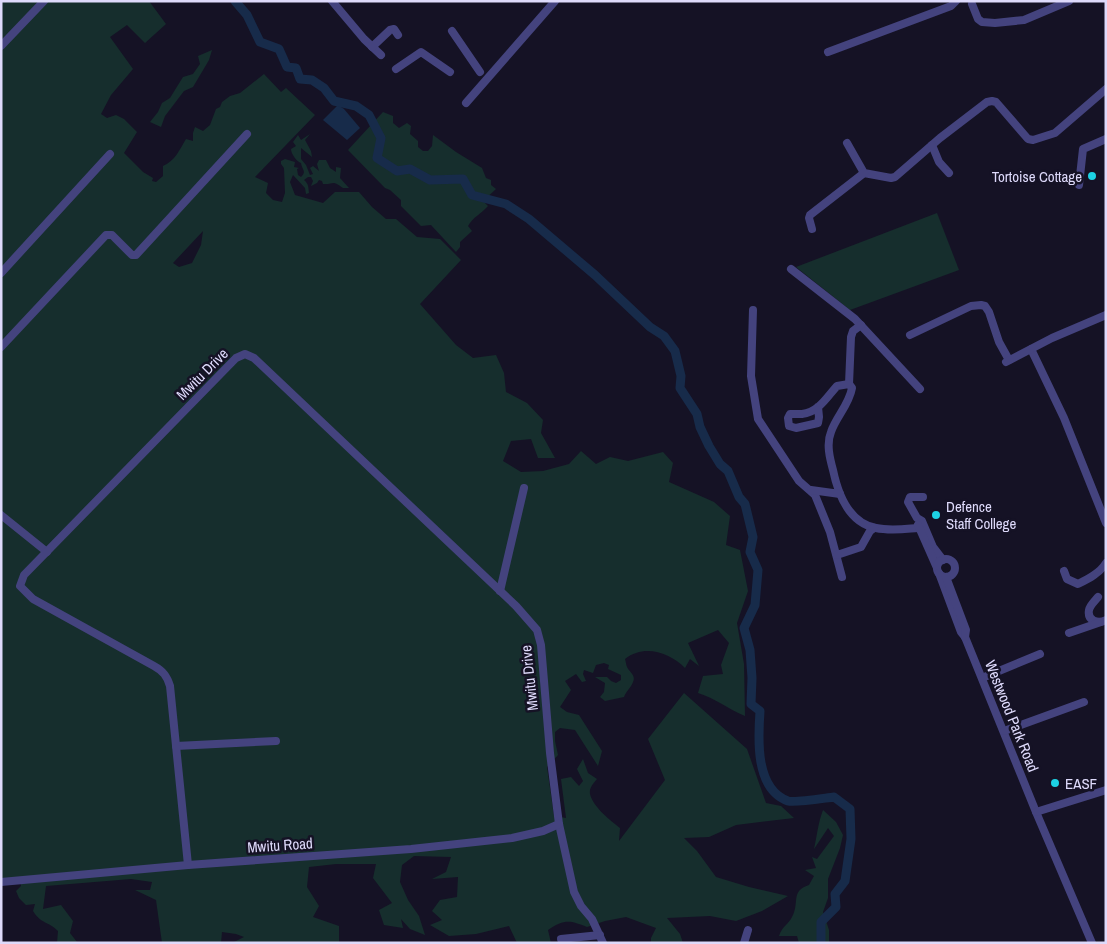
<svg xmlns="http://www.w3.org/2000/svg" width="1107" height="944" font-family="'Archivo Narrow',sans-serif">
<style>
.green{fill:#162e2d;fill-rule:evenodd}
.water{fill:#172b4a}
.lines{fill:none;stroke-linecap:round;stroke-linejoin:round}
.river{stroke:#172b4a;stroke-width:9}
.minor{stroke:#44437e;stroke-width:8}
.poi-dot{fill:#1dd2e4;stroke:#151225;stroke-width:2}
.labels{text-anchor:middle;dominant-baseline:central;stroke-width:5;stroke-linejoin:round;paint-order:stroke}
.poi-label{font-size:15px;fill:#dedafb;stroke:#151225;text-anchor:start}
.street-label{font-size:15px;fill:#dedafb;stroke:#151225}
</style>
<rect width="100%" height="100%" fill="#151225"/>
<g class="green">
<path d="M1,1H149L166,24L145,43L127,25L110,37L133,69L111,95L101,114L107,118L116,115L124,119L137,132L124,153L143,172L153,178L152,181L156,182L163,176V166C175,161 180,149 186,139L193,141V133L195,127L203,131L210,125L216,109L220,107L222,102L230,96L240,93L264,74L281,92L286,88L315,115L255,177L268,183L266,193L273,200L282,202L285,193L284,168L281,164V161L285,159L295,162L294,167L299,168L297,169L298,175L301,177C307,171 302,170 301,163C297,162 291,154 291,149L296,146L293,142L298,135L301,140L310,134L305,140L311,151L312,157L301,148V159L306,165L310,175L313,174L310,168L313,166L319,171L317,164L319,160H326L330,168L336,172V167L341,168L340,178L349,188H343C331,179 334,185 323,184L322,181L319,180L317,183L311,186L313,181L311,177H308L304,180C309,184 308,187 309,193L306,194L305,188L293,175L290,182L295,195L323,203L335,192H359L372,207L386,219H396L417,237L440,239L461,260L420,304L456,345L473,358L496,355L504,373L506,392L527,403L543,420L541,433L555,458H538L531,439L511,441L503,461L521,472L543,471L569,464L581,451L596,464L610,457L628,461L663,452L673,463L669,482L714,502L730,516L726,545L740,550L748,591L737,623L744,664L745,716C728,709 715,698 698,693L703,676L723,674L721,665L729,643L718,630L688,643L699,666L690,659L685,668C669,652 644,644 625,659C626,662 626,665 627,667C630,673 636,675 633,682C631,688 626,691 624,697L605,701L600,697L604,692L605,683L595,677H607L611,681L616,683L621,680V675L608,669L609,665L604,663L596,665L593,673L584,670L583,674L586,681L582,682L576,674L565,681L571,690L560,707L567,712L579,715L602,751L598,766L575,730L560,728L555,732V741L558,755L547,767L554,816L566,818L561,779L571,777L579,786L583,781L577,769L583,759L588,773L597,779C594,783 589,787 590,794C593,807 610,820 620,828L619,841L665,780L648,739L684,693L747,749L766,803L781,806L794,818L736,825L709,837L684,838L697,851L716,877L749,887L788,896L762,911L736,921L710,916L667,918L680,934L683,943H651V938L656,928L626,917L605,921L587,927C570,920 564,919 548,930L551,943H517L509,926L476,934L449,936L430,925L442,920L432,911L440,900L457,897L458,877L432,879L446,872L451,857L414,856L402,865L400,882L408,900L419,916L425,935L410,929L401,919L403,928L384,925L379,910L392,903L373,878L376,864H336L309,867L307,887L319,906L313,917L339,926V943H232L244,937L236,934L222,932L221,943H162L156,900L135,890H150L152,882L131,879L46,886L43,909L61,905L73,921L70,933L77,942L57,943L58,931C48,921 41,924 33,911L35,904L26,905L19,898L16,891L21,886L20,878L1,880ZM203,231L201,245L192,263L179,267L173,263Z"/>
<path d="M212,50L209,60L193,87L184,91L165,116L161,127L150,122L158,112L162,103L170,98L183,77L193,74L200,64L198,56Z"/>
<path d="M383,112L393,116V123L399,128L407,123L411,126L410,134L418,141V147L423,151H428L432,146L433,135L456,152L482,168L486,178L491,180V185L496,189L483,201L488,206C481,214 473,217 468,226L472,231L460,242V247L456,252L431,225L421,226L401,206V200L390,190L385,188L348,150Z"/>
<path d="M937,213L959,270L850,310L796,267Z"/>
<path d="M823,810L836,822L843,835L840,848L828,879V898L823,912L829,930V943H799L797,936H779C783,925 788,925 792,917C800,903 790,891 809,885L814,876L805,870L816,868L812,857L817,859L834,836L828,828L814,849C817,836 818,823 823,810Z"/>
</g>
<path class="water" d="M338,105L344,109L360,128L347,140L323,120Z"/>
<g class="lines">
<path class="river" d="M235,1L247,15L260,42L279,49L287,67L296,68L300,79L312,80L324,88L334,101L356,106L369,115L381,138L377,158L397,171L410,169L430,180L463,179L472,195L506,204L529,219L595,275L650,327L664,336L675,351L681,376L680,388L697,414L700,427L709,446L720,464L728,471L739,497L745,504L753,537L750,552L758,570L755,605L744,628L750,650L752,678L751,704L760,711C758,739 755,789 788,801C795,803 825,798 834,797L850,809L851,839L845,881L835,894L836,907L821,922V943"/>
<g class="minor">
<path d="M332,1L364,39L381,55"/>
<path d="M972,4L978,19L982,22L995,23L1024,20L1069,1"/>
<path d="M452,31L480,72"/>
<path d="M1,46L44,1"/>
<path d="M372,47L390,30L394,29L398,35"/>
<path d="M828,52L951,6L956,1"/>
<path d="M396,69L421,52L450,72"/>
<path d="M466,103L555,1"/>
<path d="M847,143L864,173L891,178L895,177L940,138L987,102L992,101L996,102L1028,139L1033,140L1055,133L1106,89"/>
<path d="M932,145L939,162L949,173"/>
<path d="M1079,185L1083,149L1106,139"/>
<path d="M812,229L809,218L810,215L864,173"/>
<path d="M791,269L855,319L920,389"/>
<path d="M1,273L110,154"/>
<path d="M753,310L751,376L758,419L799,481L815,495L830,532L842,577"/>
<path d="M910,335L971,306L981,305L985,306L989,312L999,342L1009,360"/>
<path d="M1,347L106,235H112L132,255H136L247,134"/>
<path d="M1031,349L1064,418L1106,523"/>
<path d="M1006,362L1052,338L1106,315"/>
<path d="M849,384L851,337L853,331L861,325"/>
<path d="M818,407L819,417L818,423L796,428L789,426L788,418L790,414C794,414 798,414 802,414C819,412 827,397 837,386L849,384L852,388C849,405 836,417 831,432C826,444 830,459 833,470C838,494 849,523 876,528C890,531 904,529 918,528"/>
<path d="M811,490L840,494"/>
<path d="M923,497H910L908,502L917,518L922,521L933,547L943,560"/>
<path d="M1,515L47,552"/>
<path d="M918,525L937,568"/>
<path d="M837,555L861,547L870,531L874,528"/>
<circle cx="946" cy="568" r="9"/>
<path d="M1064,571L1067,579L1078,584C1088,579 1100,573 1106,563"/>
<path d="M939,573L961,632L965,637L1036,812L1092,943"/>
<path d="M946,577L966,630L965,637"/>
<path d="M500,591L524,488"/>
<path d="M1098,597C1095,601 1090,605 1089,610C1087,621 1098,624 1106,620"/>
<path d="M1069,633L1101,622"/>
<path d="M982,678L1040,654"/>
<path d="M1004,731L1084,702"/>
<path d="M176,746L276,741"/>
<path d="M1036,812L1106,790"/>
<path d="M188,865L170,686C167,676 163,671 154,666L33,599L20,586L24,575L236,358L245,354L254,358L516,606L537,630L541,645L550,753L559,824L574,892L581,906L592,919L603,943"/>
<path d="M1,882L188,865L411,849L512,838L543,831L559,824"/>
<path d="M561,939L600,935"/>
<path d="M744,943L748,930"/>
</g>
</g>
<g class="poi-dot">
<circle cx="1092" cy="176" r="5"/>
<circle cx="936" cy="515" r="5"/>
<circle cx="1055" cy="783" r="5"/>
</g>
<g class="labels">
<g class="poi-label">
<text x="1082" y="176" text-anchor="end">Tortoise Cottage</text>
<text x="946" y="506">Defence<tspan x="946" dy="17">Staff College</tspan></text>
<text x="1065" y="783">EASF</text>
</g>
<g class="street-label">
<text transform="translate(202 374) rotate(-45)">Mwitu Drive</text>
<text transform="translate(529 678) rotate(-96)">Mwitu Drive</text>
<text transform="translate(1012 716) rotate(68)">Westwood Park Road</text>
<text transform="translate(280 845) rotate(-4)">Mwitu Road</text>
</g>
</g>
<rect width="1107" height="944" fill="none" stroke="#dedafb" stroke-width="5"/>
</svg>
